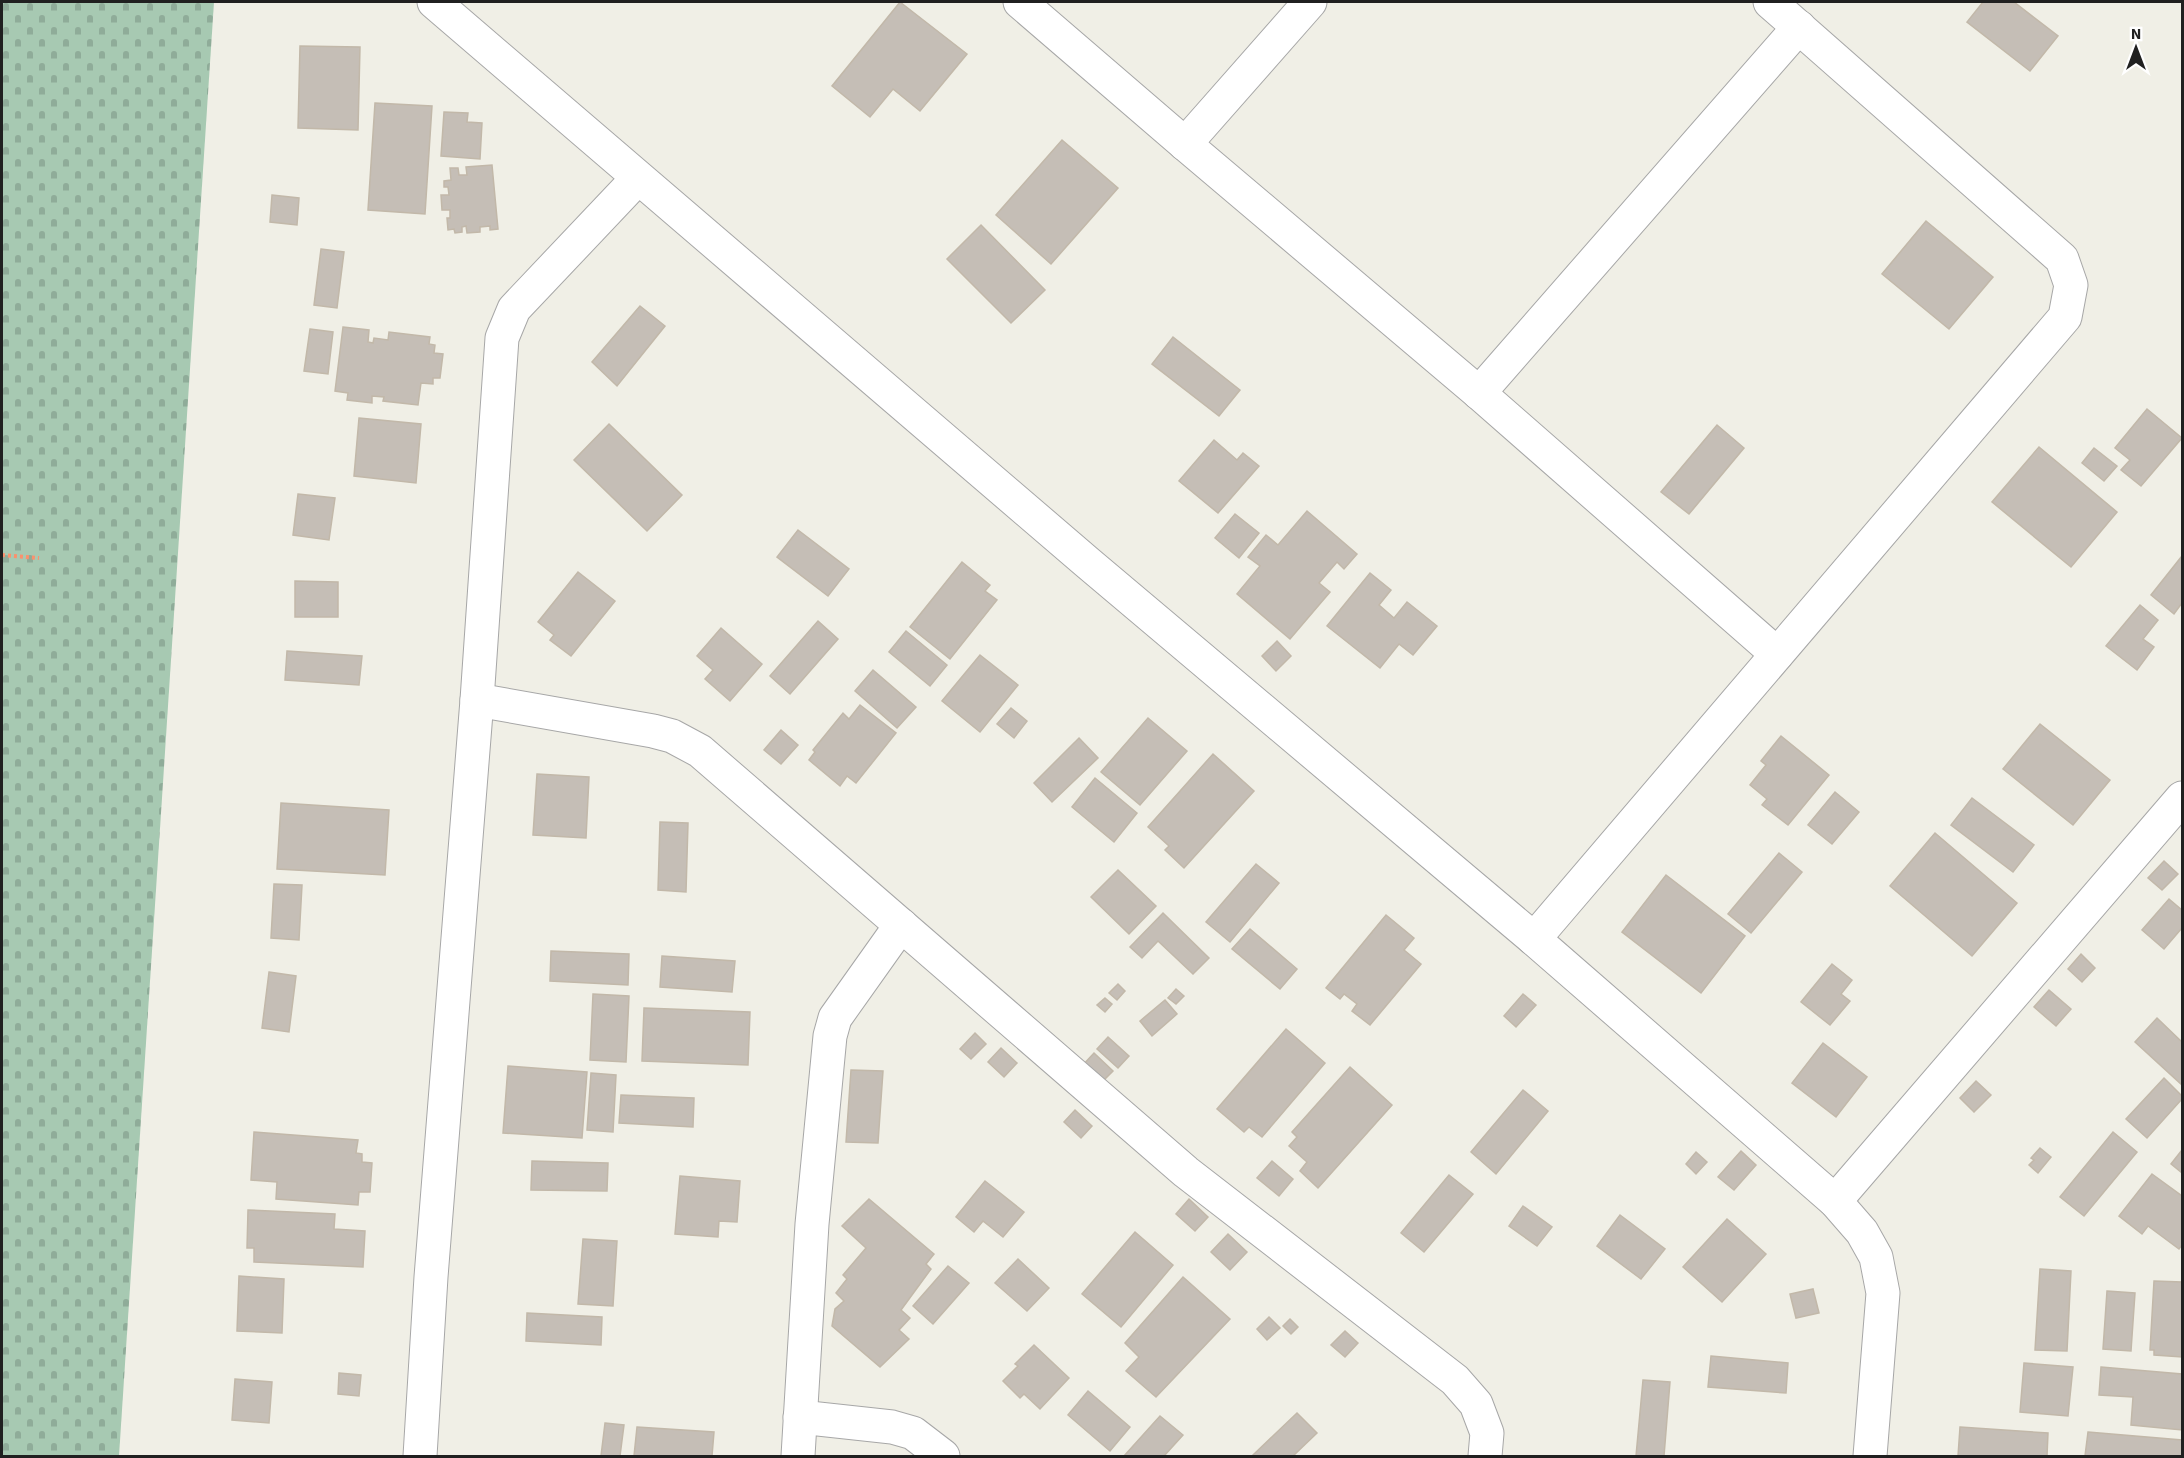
<svg xmlns="http://www.w3.org/2000/svg" width="2184" height="1458" font-family="'Source Sans 3',sans-serif">
<style>
.cemetery{fill:url(#cemetery-stones)}
.building{fill:#c5beb6;stroke:#c2b8a9;stroke-width:1.5}
.lines{fill:none;stroke-linecap:round;stroke-linejoin:round}
.street-casing{stroke:#a7a7a7;stroke-width:35}
.path{stroke:#fa926e;stroke-width:4;stroke-dasharray:3 3;stroke-linecap:butt}
.street{stroke:#fff;stroke-width:33}
</style>
<defs>
<pattern id="cemetery-stones" width="16" height="16" patternUnits="userSpaceOnUse" patternTransform="scale(1.5)"><rect width="16" height="16" fill="#a7c9b2"/><path d="M2 7V4a2 2 0 0 1 4 0v3zM10 15v-3a2 2 0 0 1 4 0v3z" fill="#8fac99"/></pattern>
</defs>
<rect width="100%" height="100%" fill="#f0efe6"/>
<path class="cemetery" d="M2,2H214L119,1456H2Z"/>
<g class="building">
<path d="M900,2L967,54L920,111L893,89L870,117L832,86Z"/>
<path d="M1983,2H2014L2058,36L2030,71L1967,22Z"/>
<path d="M300,46L360,47L358,130L298,128Z"/>
<path d="M375,103L432,106L425,214L368,210Z"/>
<path d="M444,112L468,113L467,122L482,123L480,159L441,156Z"/>
<path d="M1062,140L1118,188L1051,264L996,215Z"/>
<path d="M492,165L498,229L490,230V226L480,227V232L467,233L466,226L462,227V232L455,233L454,229L448,230L447,218H450V210H442L441,195H449L448,187H444V181L451,180L450,168H458L459,175H467L466,167Z"/>
<path d="M272,195L299,198L297,225L270,222Z"/>
<path d="M1926,221L1993,277L1949,329L1882,274Z"/>
<path d="M981,225L1045,290L1011,323L947,259Z"/>
<path d="M321,249L344,252L337,308L314,305Z"/>
<path d="M640,306L665,326L617,386L592,362Z"/>
<path d="M343,327L369,330L368,342L373,343L374,338L388,340L389,332L430,337L429,344L435,345L434,353L443,354L440,378H433V384L421,383L418,405L383,401L384,397L372,396V403L347,400L348,393L335,391Z"/>
<path d="M310,329L333,332L328,374L304,371Z"/>
<path d="M1173,337L1240,390L1219,416L1152,364Z"/>
<path d="M2147,409L2182,438L2141,486L2121,470L2130,460L2115,448Z"/>
<path d="M359,418L421,424L416,483L354,476Z"/>
<path d="M609,424L682,495L647,531L574,460Z"/>
<path d="M1717,425L1744,448L1689,514L1661,492Z"/>
<path d="M1214,440L1237,460L1243,453L1259,466L1218,513L1179,481Z"/>
<path d="M2039,447L2117,512L2071,567L1992,502Z"/>
<path d="M2094,448L2117,466L2104,481L2082,463Z"/>
<path d="M298,494L335,498L329,540L293,535Z"/>
<path d="M1307,511L1357,554L1344,569L1337,562L1319,583L1330,592L1290,639L1237,594L1260,566L1248,557L1266,535L1278,545Z"/>
<path d="M1235,514L1259,533L1239,558L1215,538Z"/>
<path d="M798,530L849,569L828,596L777,557Z"/>
<path d="M2182,556V603L2174,614L2151,595Z"/>
<path d="M962,562L990,585L985,591L997,600L950,659L910,627Z"/>
<path d="M578,572L615,601L571,656L550,640L554,635L538,622Z"/>
<path d="M1370,573L1391,590L1379,605L1394,618L1407,602L1437,626L1413,655L1399,644L1380,668L1327,626Z"/>
<path d="M295,581L338,582V617H295Z"/>
<path d="M2140,605L2158,620L2143,639L2154,647L2137,670L2106,646Z"/>
<path d="M818,621L838,639L790,694L770,676Z"/>
<path d="M721,628L762,664L730,701L705,679L713,670L697,656Z"/>
<path d="M906,631L947,665L930,686L889,652Z"/>
<path d="M1277,641L1291,656L1276,671L1262,656Z"/>
<path d="M287,651L362,656L359,685L285,680Z"/>
<path d="M980,655L1018,685L980,732L942,701Z"/>
<path d="M873,670L916,707L897,728L855,691Z"/>
<path d="M860,705L896,733L856,783L847,776L840,786L809,760L815,752L813,750L843,713L849,719Z"/>
<path d="M1011,708L1027,721L1014,738L997,724Z"/>
<path d="M1148,718L1187,751L1140,805L1101,772Z"/>
<path d="M2040,724L2110,780L2073,825L2003,769Z"/>
<path d="M781,730L798,745L781,764L764,750Z"/>
<path d="M1781,736L1829,775L1788,825L1762,805L1767,799L1750,785L1766,765L1761,761Z"/>
<path d="M1079,738L1098,758L1052,802L1034,783Z"/>
<path d="M1213,754L1254,791L1184,868L1165,850L1169,846L1148,827Z"/>
<path d="M537,774L589,777L586,838L533,835Z"/>
<path d="M1095,778L1137,813L1114,842L1072,807Z"/>
<path d="M1835,792L1859,812L1832,844L1808,825Z"/>
<path d="M1972,798L2034,845L2013,872L1951,825Z"/>
<path d="M281,803L389,810L385,875L277,869Z"/>
<path d="M660,822L688,823L686,892L658,890Z"/>
<path d="M1935,833L2017,903L1972,956L1890,886Z"/>
<path d="M1779,853L1802,872L1751,933L1728,914Z"/>
<path d="M2164,861L2178,874L2162,890L2148,878Z"/>
<path d="M1256,864L1279,883L1230,942L1206,922Z"/>
<path d="M1118,870L1156,906L1129,934L1091,897Z"/>
<path d="M1666,875L1745,936L1701,993L1622,932Z"/>
<path d="M274,884L302,885L299,940L271,938Z"/>
<path d="M2169,899L2182,910V928L2164,949L2142,930Z"/>
<path d="M1163,913L1209,958L1193,974L1158,941L1142,958L1130,947Z"/>
<path d="M1386,915L1414,938L1404,950L1421,964L1370,1025L1352,1011L1357,1004L1344,994L1340,999L1326,988Z"/>
<path d="M1250,929L1297,969L1280,989L1232,949Z"/>
<path d="M551,951L629,954L628,985L550,981Z"/>
<path d="M2081,954L2095,968L2082,982L2068,969Z"/>
<path d="M662,956L735,961L732,992L660,987Z"/>
<path d="M1832,964L1852,980L1841,994L1850,1001L1830,1025L1801,1002Z"/>
<path d="M269,972L296,976L289,1032L262,1028Z"/>
<path d="M1118,984L1125,991L1117,1000L1109,993Z"/>
<path d="M1176,989L1184,996L1176,1004L1168,998Z"/>
<path d="M2049,990L2071,1009L2056,1026L2034,1007Z"/>
<path d="M593,994L629,996L626,1062L590,1060Z"/>
<path d="M1523,994L1536,1005L1516,1027L1504,1016Z"/>
<path d="M1105,998L1112,1004L1105,1012L1097,1005Z"/>
<path d="M1165,1000L1177,1014L1152,1036L1140,1021Z"/>
<path d="M644,1008L750,1012L748,1065L642,1061Z"/>
<path d="M2157,1018L2182,1042V1085L2135,1042Z"/>
<path d="M1286,1029L1325,1063L1262,1137L1249,1127L1244,1132L1217,1109Z"/>
<path d="M975,1033L986,1044L971,1059L960,1049Z"/>
<path d="M1108,1037L1129,1056L1118,1068L1097,1049Z"/>
<path d="M1823,1043L1867,1077L1836,1117L1792,1083Z"/>
<path d="M1001,1048L1017,1063L1004,1077L988,1062Z"/>
<path d="M1094,1053L1113,1071L1101,1083L1082,1066Z"/>
<path d="M508,1066L587,1072L582,1138L503,1133Z"/>
<path d="M1350,1067L1392,1105L1318,1188L1300,1171L1307,1162L1289,1146L1297,1137L1292,1132Z"/>
<path d="M851,1070L883,1071L878,1143L846,1142Z"/>
<path d="M591,1073L616,1075L613,1132L587,1130Z"/>
<path d="M2164,1078L2182,1096V1099L2147,1138L2126,1119Z"/>
<path d="M1976,1081L1991,1095L1974,1112L1960,1098Z"/>
<path d="M1523,1090L1548,1111L1496,1174L1471,1152Z"/>
<path d="M621,1095L694,1098L693,1127L619,1123Z"/>
<path d="M1075,1110L1092,1126L1081,1138L1064,1122Z"/>
<path d="M254,1132L358,1140L356,1153L362,1154V1162L372,1163L370,1192H359L358,1205L276,1199L277,1182L251,1180Z"/>
<path d="M2113,1132L2137,1152L2084,1216L2060,1197Z"/>
<path d="M2040,1148L2051,1157L2038,1173L2029,1165L2034,1160L2031,1158Z"/>
<path d="M2182,1150V1173L2171,1164Z"/>
<path d="M1741,1151L1756,1165L1734,1190L1718,1177Z"/>
<path d="M1696,1152L1707,1162L1696,1174L1686,1164Z"/>
<path d="M532,1161L608,1163L607,1191L531,1190Z"/>
<path d="M1272,1161L1293,1179L1279,1196L1257,1178Z"/>
<path d="M2152,1174L2182,1196V1245L2179,1249L2148,1226L2142,1234L2119,1216Z"/>
<path d="M1449,1175L1473,1194L1424,1252L1401,1233Z"/>
<path d="M680,1176L740,1181L737,1222L719,1221L718,1237L675,1234Z"/>
<path d="M985,1181L1024,1212L1003,1237L983,1221L974,1232L956,1217Z"/>
<path d="M869,1199L934,1254L926,1264L931,1269L901,1310L910,1318L899,1330L909,1339L880,1367L832,1326L835,1309L844,1301L836,1293L847,1279L843,1275L866,1248L842,1226Z"/>
<path d="M1189,1199L1208,1217L1195,1231L1176,1214Z"/>
<path d="M1523,1206L1552,1227L1537,1246L1509,1226Z"/>
<path d="M248,1210L335,1214L334,1229L365,1231L363,1267L254,1262V1248H247Z"/>
<path d="M1620,1215L1665,1249L1641,1279L1597,1246Z"/>
<path d="M1727,1219L1766,1254L1722,1302L1683,1267Z"/>
<path d="M1135,1232L1173,1265L1121,1327L1082,1294Z"/>
<path d="M1228,1234L1247,1252L1230,1270L1211,1252Z"/>
<path d="M583,1239L617,1241L613,1306L578,1304Z"/>
<path d="M1018,1259L1049,1288L1027,1311L995,1283Z"/>
<path d="M948,1266L969,1283L933,1324L913,1306Z"/>
<path d="M2040,1269L2071,1271L2067,1351L2035,1350Z"/>
<path d="M239,1276L284,1279L282,1333L237,1331Z"/>
<path d="M1183,1277L1230,1319L1156,1397L1126,1371L1139,1357L1125,1343Z"/>
<path d="M2154,1281L2182,1282V1357L2154,1355V1350H2150Z"/>
<path d="M1813,1289L1819,1313L1796,1318L1790,1294Z"/>
<path d="M2107,1291L2135,1293L2131,1351L2103,1349Z"/>
<path d="M527,1313L602,1317L601,1345L526,1341Z"/>
<path d="M1269,1317L1280,1328L1267,1340L1257,1329Z"/>
<path d="M1290,1319L1298,1327L1291,1334L1283,1326Z"/>
<path d="M1345,1331L1358,1343L1345,1357L1331,1345Z"/>
<path d="M1034,1345L1069,1378L1040,1409L1024,1394L1020,1398L1003,1381L1018,1366L1015,1364Z"/>
<path d="M1711,1356L1788,1363L1786,1393L1708,1387Z"/>
<path d="M2024,1363L2073,1367L2068,1416L2020,1412Z"/>
<path d="M2101,1367L2182,1374V1430L2131,1425L2133,1397L2099,1395Z"/>
<path d="M339,1373L361,1375L359,1396L338,1394Z"/>
<path d="M235,1379L272,1382L269,1423L232,1420Z"/>
<path d="M1643,1380L1670,1382L1664,1456H1636Z"/>
<path d="M1088,1391L1130,1427L1110,1451L1068,1415Z"/>
<path d="M1297,1413L1317,1433L1293,1456H1254L1253,1455Z"/>
<path d="M1160,1416L1183,1435L1164,1456H1124Z"/>
<path d="M605,1423L624,1425L620,1456H601Z"/>
<path d="M637,1427L714,1432L712,1456H634Z"/>
<path d="M1960,1427L2048,1433L2047,1456H1958Z"/>
<path d="M2088,1432L2182,1440V1456H2085Z"/>
</g>
<g class="lines">
<defs>
<g id="street">
<path d="M434,2L1088,563L1534,939L1835,1201L1862,1232L1876,1257L1883,1293L1870,1456"/>
<path d="M1020,2L1185,144L1479,393L1777,654"/>
<path d="M1185,144L1310,2"/>
<path d="M1479,393L1799,27"/>
<path d="M477,700L653,731L672,736L700,751L1186,1172L1455,1380L1476,1404L1487,1433L1485,1456"/>
<path d="M1534,939L2065,317L2071,285L2062,259L1770,2"/>
<path d="M1835,1201L2182,798"/>
<path d="M800,1417L892,1427L913,1433L943,1456"/>
<path d="M420,1456L431,1277L477,700L502,338L514,309L638,178"/>
<path d="M798,1456L812,1224L830,1036L835,1018L901,925"/>
</g>
</defs>
<use href="#street" class="street-casing"/>
<path class="path" d="M2,555L39,558"/>
<use href="#street" class="street"/>
</g>
<rect width="2184" height="1458" fill="none" stroke="#202020" stroke-width="6"/>
<g transform="translate(2136 48)" stroke="#ffffff" stroke-width="4.5" paint-order="stroke">
<path d="M0-4.5L10 22L0 15L-10 22Z" fill="#202020"/>
<text y="-9" font-size="16" font-weight="bold" text-anchor="middle" fill="#202020">N</text>
</g>
</svg>
